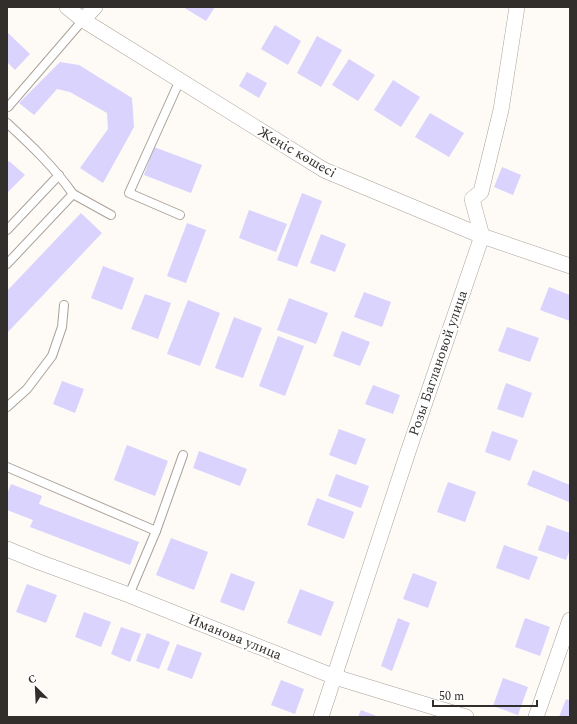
<svg xmlns="http://www.w3.org/2000/svg" width="577" height="724" font-family="Spectral,serif">
<style>
.building{fill:#d9d3fe}
.lines{fill:none;stroke-linecap:round;stroke-linejoin:round}
.service-casing{stroke:#aba29a;stroke-width:10}
.minor-casing{stroke:#aba29a;stroke-width:16}
.service{stroke:#fff;stroke-width:8}
.minor{stroke:#fff;stroke-width:15}
.labels{text-anchor:middle;dominant-baseline:central;stroke-width:4;stroke-linejoin:round;paint-order:stroke}
.street-label{font-size:14px;fill:#322e2b;stroke:#fff}
</style>
<rect width="100%" height="100%" fill="#fefaf6"/>
<g class="building">
<path d="M183,7H215L206,21Z"/>
<path d="M275,25L301,41L288,65L261,49Z"/>
<path d="M7,32L30,54L15,70L7,62Z"/>
<path d="M317,36L342,50L321,87L297,73Z"/>
<path d="M349,59L375,75L358,101L332,85Z"/>
<path d="M60,62L79,65L132,98L134,127L103,183L80,168L108,129L107,113L70,92L57,89L34,115L19,103Z"/>
<path d="M247,72L267,83L259,98L239,86Z"/>
<path d="M393,80L420,97L401,127L374,110Z"/>
<path d="M430,113L464,133L449,157L415,137Z"/>
<path d="M154,147L202,165L191,193L144,175Z"/>
<path d="M9,161L25,175L7,193V163Z"/>
<path d="M502,167L521,175L513,195L494,187Z"/>
<path d="M302,193L322,201L297,267L277,260Z"/>
<path d="M249,210L287,224L276,252L239,238Z"/>
<path d="M81,213L102,233L7,333V291Z"/>
<path d="M187,223L206,230L186,283L167,276Z"/>
<path d="M321,234L346,244L335,272L310,263Z"/>
<path d="M103,266L134,278L122,310L91,298Z"/>
<path d="M549,287L570,295V321L540,310Z"/>
<path d="M364,292L391,302L382,327L354,317Z"/>
<path d="M145,294L171,303L158,339L131,329Z"/>
<path d="M289,298L328,313L316,344L277,330Z"/>
<path d="M188,300L220,313L200,366L167,354Z"/>
<path d="M234,317L262,328L243,378L215,368Z"/>
<path d="M507,327L539,338L530,362L498,351Z"/>
<path d="M342,331L370,342L360,366L333,356Z"/>
<path d="M278,336L304,346L285,396L259,386Z"/>
<path d="M62,381L84,389L75,413L53,404Z"/>
<path d="M506,383L532,393L523,418L497,409Z"/>
<path d="M373,385L400,395L393,414L365,404Z"/>
<path d="M339,429L366,439L356,465L329,455Z"/>
<path d="M492,431L518,440L510,461L485,452Z"/>
<path d="M127,445L168,461L155,496L114,480Z"/>
<path d="M199,451L247,469L240,486L193,468Z"/>
<path d="M533,470L570,485L569,502L527,485Z"/>
<path d="M336,474L369,486L361,508L328,496Z"/>
<path d="M448,482L476,492L465,522L437,512Z"/>
<path d="M11,484L42,496L39,504L139,542L130,565L30,527L33,520L7,510V494Z"/>
<path d="M317,498L354,512L344,539L307,525Z"/>
<path d="M547,525L570,533V549L566,560L538,550Z"/>
<path d="M171,538L208,552L194,590L156,575Z"/>
<path d="M504,545L538,557L529,580L496,568Z"/>
<path d="M231,573L255,582L244,611L220,602Z"/>
<path d="M413,573L437,582L428,608L403,599Z"/>
<path d="M27,584L57,595L46,623L16,612Z"/>
<path d="M300,589L334,602L321,636L287,623Z"/>
<path d="M84,612L111,622L101,647L75,637Z"/>
<path d="M398,618L410,623L392,671L381,666Z"/>
<path d="M525,618L550,627L540,656L515,647Z"/>
<path d="M121,627L141,634L130,662L111,654Z"/>
<path d="M147,633L170,642L159,669L136,661Z"/>
<path d="M177,644L202,653L192,679L167,670Z"/>
<path d="M503,678L528,687L518,715L493,706Z"/>
<path d="M281,680L304,689L295,714L271,705Z"/>
<path d="M566,699L570,701V717H559Z"/>
<path d="M361,710L379,717H358Z"/>
</g>
<g class="lines">
<defs>
<g id="service">
<path d="M180,80L129,193L180,215"/>
<path d="M7,106L8,107L83,20"/>
<path d="M7,123C31,145 54,167 73,194L7,264"/>
<path d="M73,194L111,215"/>
<path d="M7,230L59,175"/>
<path d="M7,407L27,389L52,356L62,327L64,305"/>
<path d="M7,467L156,531L183,455"/>
<path d="M129,595L156,531"/>
</g>
<g id="minor">
<path d="M67,7L83,20L324,170L482,236L570,266"/>
<path d="M83,20L95,7"/>
<path d="M7,549L39,562L129,595L335,677L466,717"/>
<path d="M321,717L408,452L482,236L472,199L481,192L501,110L517,7"/>
<path d="M536,717L570,620"/>
</g>
</defs>
<use href="#service" class="service-casing"/>
<use href="#minor" class="minor-casing"/>
<use href="#service" class="service"/>
<use href="#minor" class="minor"/>
</g>
<g class="labels">
<g class="street-label">
<text transform="translate(297 152) rotate(30)">Жеңіс көшесі</text>
<text transform="translate(438 363) rotate(-71)">Розы Баглановой улица</text>
<text transform="translate(235 637) rotate(22)">Иманова улица</text>
</g>
</g>
<rect width="577" height="724" fill="none" stroke="#322e2b" stroke-width="16"/>
<g transform="translate(36 688) rotate(336)" stroke="#ffffff" stroke-width="3" paint-order="stroke">
<path d="M0-3L7 15L0 10L-7 15Z" fill="#322e2b"/>
<text y="-6" font-size="11" font-weight="bold" text-anchor="middle" fill="#322e2b">С</text>
</g>
<path d="M433 700v6h104v-6" fill="none" stroke="#322e2b" stroke-width="2"/>
<text x="439" y="700" font-size="12" fill="#322e2b" stroke="#ffffff" stroke-width="3" paint-order="stroke">50 m</text>
</svg>
